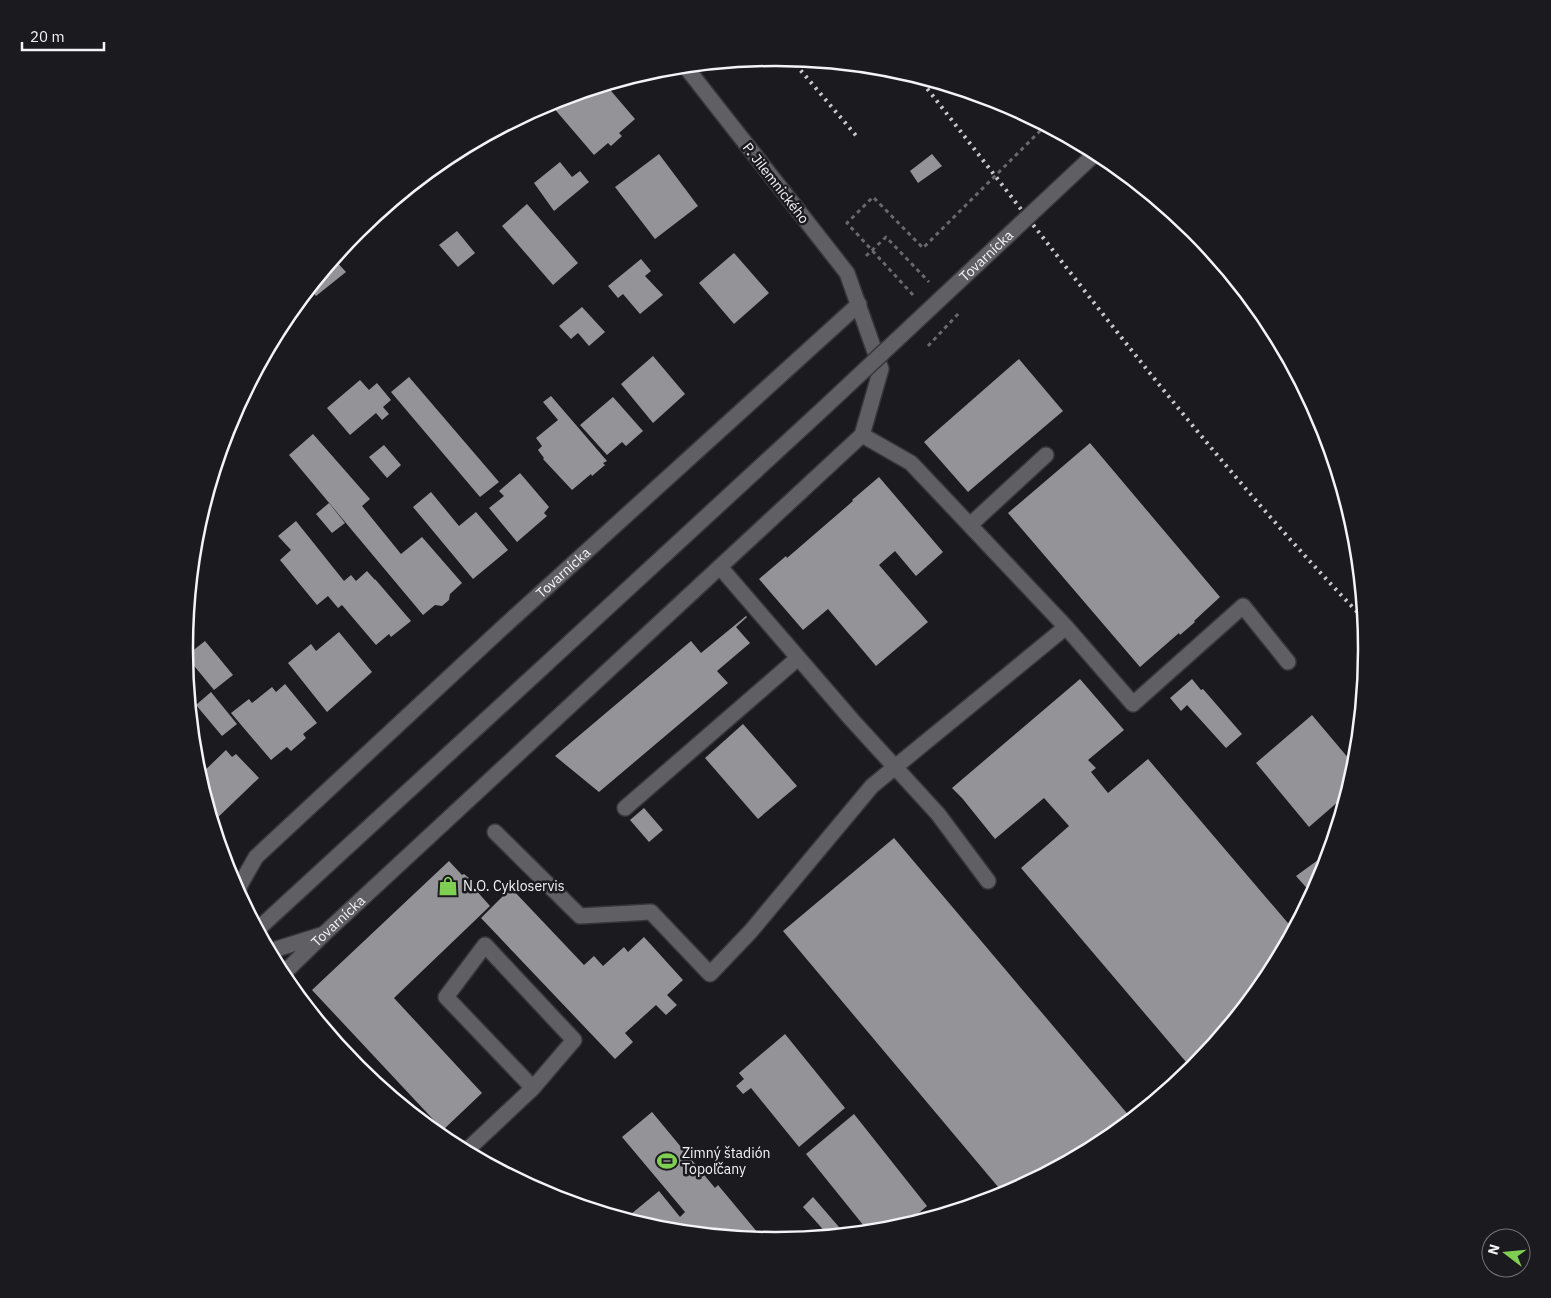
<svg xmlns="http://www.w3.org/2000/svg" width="1551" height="1298" font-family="'IBM Plex Sans',sans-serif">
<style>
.building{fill:#949498}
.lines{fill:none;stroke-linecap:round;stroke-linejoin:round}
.lane-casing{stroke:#363638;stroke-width:18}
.street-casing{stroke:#363638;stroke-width:18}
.secondary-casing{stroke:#363638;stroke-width:18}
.path{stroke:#69696c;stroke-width:3;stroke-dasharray:4 4;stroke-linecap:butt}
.lane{stroke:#606064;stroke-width:15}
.street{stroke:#606064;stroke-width:15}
.secondary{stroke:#606064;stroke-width:15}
.rail{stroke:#c8c8cb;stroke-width:4;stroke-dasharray:2.5 5;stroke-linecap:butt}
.secondary-bridge-casing{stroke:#363638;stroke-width:18;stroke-linecap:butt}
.path-bridge{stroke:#69696c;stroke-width:3;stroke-dasharray:4 4;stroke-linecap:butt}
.secondary-bridge{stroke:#606064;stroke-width:15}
.labels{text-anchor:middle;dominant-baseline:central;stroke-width:5;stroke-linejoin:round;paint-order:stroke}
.street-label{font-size:14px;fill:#f4f4f7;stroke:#1b1b1f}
.poi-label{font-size:14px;fill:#f4f4f7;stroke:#1b1b1f;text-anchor:start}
.rim{fill:none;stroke:#f4f4f7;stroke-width:2.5}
</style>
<rect width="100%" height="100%" fill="#1b1b1f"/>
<g class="building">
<path d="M606,85L635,119L619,133L622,136L611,146L608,143L594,155L552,106L559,99Z"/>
<path d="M659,154L698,206L655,239L615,187Z"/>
<path d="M932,154L942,166L918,183L910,171Z"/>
<path d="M560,162L572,177L580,171L589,182L554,211L534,183Z"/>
<path d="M527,204L578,263L553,285L502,226Z"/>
<path d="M457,231L475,253L458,267L439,245Z"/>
<path d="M734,253L769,293L734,324L699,283Z"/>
<path d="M334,259L346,272L316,296L310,289Z"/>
<path d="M641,259L651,271L645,276L663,295L640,314L623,294L618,298L608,286Z"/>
<path d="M582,307L605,332L589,346L578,333L571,339L559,326Z"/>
<path d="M653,356L685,394L653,423L621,384Z"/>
<path d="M1019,359L1063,411L968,492L924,442Z"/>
<path d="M409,377L499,482L480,497L391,392Z"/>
<path d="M360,380L369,390L377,383L391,400L383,407L389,414L382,420L376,413L350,435L327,408Z"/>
<path d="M551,396L607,461L603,463L605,465L592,476L591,474L572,490L543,459L544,458L538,450L542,446L536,438L558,420L543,402Z"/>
<path d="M613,397L643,431L626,446L622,442L607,455L580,425Z"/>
<path d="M313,434L370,499L362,506L401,554L422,537L462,583L450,594L449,600L442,606L435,605L423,615L289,455Z"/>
<path d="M1090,443L1220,597L1194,621L1195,622L1180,635L1179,633L1140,667L1008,513Z"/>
<path d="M384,445L401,465L387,478L369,457Z"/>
<path d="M520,473L549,507L544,513L547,516L517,542L489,508L504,496L499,491Z"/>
<path d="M879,477L943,552L916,576L895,551L879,565L928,622L876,666L828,609L803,630L759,579L786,556L787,558L853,501L852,500Z"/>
<path d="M431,492L459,526L476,512L508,550L473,579L413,507Z"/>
<path d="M329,503L345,523L332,533L316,514Z"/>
<path d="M296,521L344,581L351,575L356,581L367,571L375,580V579L411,621L391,637L389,634L376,645L342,605L338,608L328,596L317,605L280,560L291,550L278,536Z"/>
<path d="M746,616L747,617L736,627L750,643L717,671L728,683L599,792L555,756L691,641L701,653Z"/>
<path d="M339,632L372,672L327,712L288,663L311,644L316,651Z"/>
<path d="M205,641L233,675L214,690L186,656Z"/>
<path d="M1080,679L1124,730L1088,760L1096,768L1091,772L1108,793L1148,759L1293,929L1267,978L1192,1069L1021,868L1069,826L1044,798L995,839L962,798L952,788Z"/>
<path d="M1192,679L1201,690L1203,689L1242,734L1226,748L1187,705L1181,711L1170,698Z"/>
<path d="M285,684L317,723L303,734L306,738L291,751L287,747L271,760L231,713L249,699L252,703L272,687L276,692Z"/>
<path d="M211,692L237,724L222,736L196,705Z"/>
<path d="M1312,715L1355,766L1347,794L1309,827L1256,763Z"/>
<path d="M743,724L797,786L758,819L705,758Z"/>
<path d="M226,750L232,757L236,754L259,778L213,822L199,776Z"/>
<path d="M644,808L663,830L649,842L630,820Z"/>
<path d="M1335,832L1333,840L1330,849L1324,842Z"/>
<path d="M894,838L1131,1118L1104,1141L1004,1194L783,931Z"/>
<path d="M1329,852L1322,876L1312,894L1296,876Z"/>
<path d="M449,861L462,875L464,874L469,878L467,880L490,906L394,998L482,1093L443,1130L312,990Z"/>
<path d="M511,888L584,965L594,956L603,966L624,947L628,952L644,937L683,980L667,995L677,1005L666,1015L656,1005L625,1033L633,1042L615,1059L481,918Z"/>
<path d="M785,1034L845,1108L799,1147L751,1088L743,1094L736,1086L744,1079L739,1073Z"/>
<path d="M652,1112L715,1188L718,1185L763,1239L660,1229L625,1219L659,1191L680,1217L685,1212L622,1137Z"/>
<path d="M854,1114L927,1206L905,1225L891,1229L868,1231L806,1154Z"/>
<path d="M813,1197L845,1234L828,1235L803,1207Z"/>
</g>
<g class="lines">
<defs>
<g id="lane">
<path d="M862,435L911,463L1066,627"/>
<path d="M970,525L1046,455"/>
<path d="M720,567L852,720L938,814L988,881"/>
<path d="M625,808L798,658"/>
<path d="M495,832L580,916L651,912L710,974L751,931L872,786L1066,627L1133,704L1243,606L1288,662"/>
<path d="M466,1151L533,1088L574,1040L485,945L446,997L533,1088"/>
</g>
<g id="street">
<path id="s1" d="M238,892L240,885L256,857L500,630L859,304"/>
<path d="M270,951L321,935"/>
<path id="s2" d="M283,976L288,969L325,933L862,435L881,369L847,273L685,66"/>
</g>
<path id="secondary" d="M258,929L542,668"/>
</defs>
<use href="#lane" class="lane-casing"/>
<use href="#street" class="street-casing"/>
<use href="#secondary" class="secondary-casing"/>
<g class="path">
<path d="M866,256L886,237L929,282"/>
<path d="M928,346L959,313"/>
</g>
<use href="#lane" class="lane"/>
<use href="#street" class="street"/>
<use href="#secondary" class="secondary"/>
<g class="rail">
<path d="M791,59L859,139"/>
<path d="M918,77C1063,261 1201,450 1364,619"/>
</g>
<defs>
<g id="secondary-bridge">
<path id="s3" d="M542,668L825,407L1096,153"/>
</g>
</defs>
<use href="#secondary-bridge" class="secondary-bridge-casing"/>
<path class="path-bridge" d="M913,295L847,223L873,197L923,248L1045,126"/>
<use href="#secondary-bridge" class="secondary-bridge"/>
</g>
<defs>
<symbol id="shop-bare" viewBox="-9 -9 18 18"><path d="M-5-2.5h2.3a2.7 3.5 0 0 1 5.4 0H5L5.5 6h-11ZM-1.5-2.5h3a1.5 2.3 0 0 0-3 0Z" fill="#7fd052" stroke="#1b1b1f" stroke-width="2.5" paint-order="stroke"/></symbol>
<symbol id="stadium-bare" viewBox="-9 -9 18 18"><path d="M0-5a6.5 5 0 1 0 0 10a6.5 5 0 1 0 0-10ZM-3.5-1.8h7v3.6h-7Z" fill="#7fd052" stroke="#1b1b1f" stroke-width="2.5" paint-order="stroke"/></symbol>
</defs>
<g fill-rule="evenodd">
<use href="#shop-bare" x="434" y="872" width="28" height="28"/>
<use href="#stadium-bare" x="653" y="1147" width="28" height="28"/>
</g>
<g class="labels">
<g class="street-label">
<text transform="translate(776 183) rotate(52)">P. Jilemnického</text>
<text stroke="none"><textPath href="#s3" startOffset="606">Tovarnícka</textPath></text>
<text stroke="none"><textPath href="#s1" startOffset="458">Tovarnícka</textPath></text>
<text stroke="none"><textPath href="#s2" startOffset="78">Tovarnícka</textPath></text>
</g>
<g class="poi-label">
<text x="463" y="886">N.O. Cykloservis</text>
<text x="682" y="1153">Zimný štadión<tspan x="682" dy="16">Topoľčany</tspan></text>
</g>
</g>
<path d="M0 0H1551V1298H0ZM775 66H776A582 582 0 0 1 1358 648V650A582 582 0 0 1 776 1232H775A582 582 0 0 1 193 650V648A582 582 0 0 1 775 66Z" fill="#1b1b1f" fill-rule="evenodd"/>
<path class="rim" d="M775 66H776A582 582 0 0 1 1358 648V650A582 582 0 0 1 776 1232H775A582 582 0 0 1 193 650V648A582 582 0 0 1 775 66Z"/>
<g transform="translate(1506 1253) rotate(286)"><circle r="24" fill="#1b1b1f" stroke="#727275"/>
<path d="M0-4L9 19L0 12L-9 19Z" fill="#7fd052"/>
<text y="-8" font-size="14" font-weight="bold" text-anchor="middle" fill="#f4f4f7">N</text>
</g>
<path d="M22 42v8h82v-8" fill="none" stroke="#f4f4f7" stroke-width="2.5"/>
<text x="30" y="42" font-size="15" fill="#f4f4f7" stroke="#1b1b1f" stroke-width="4" paint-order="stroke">20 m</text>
</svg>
